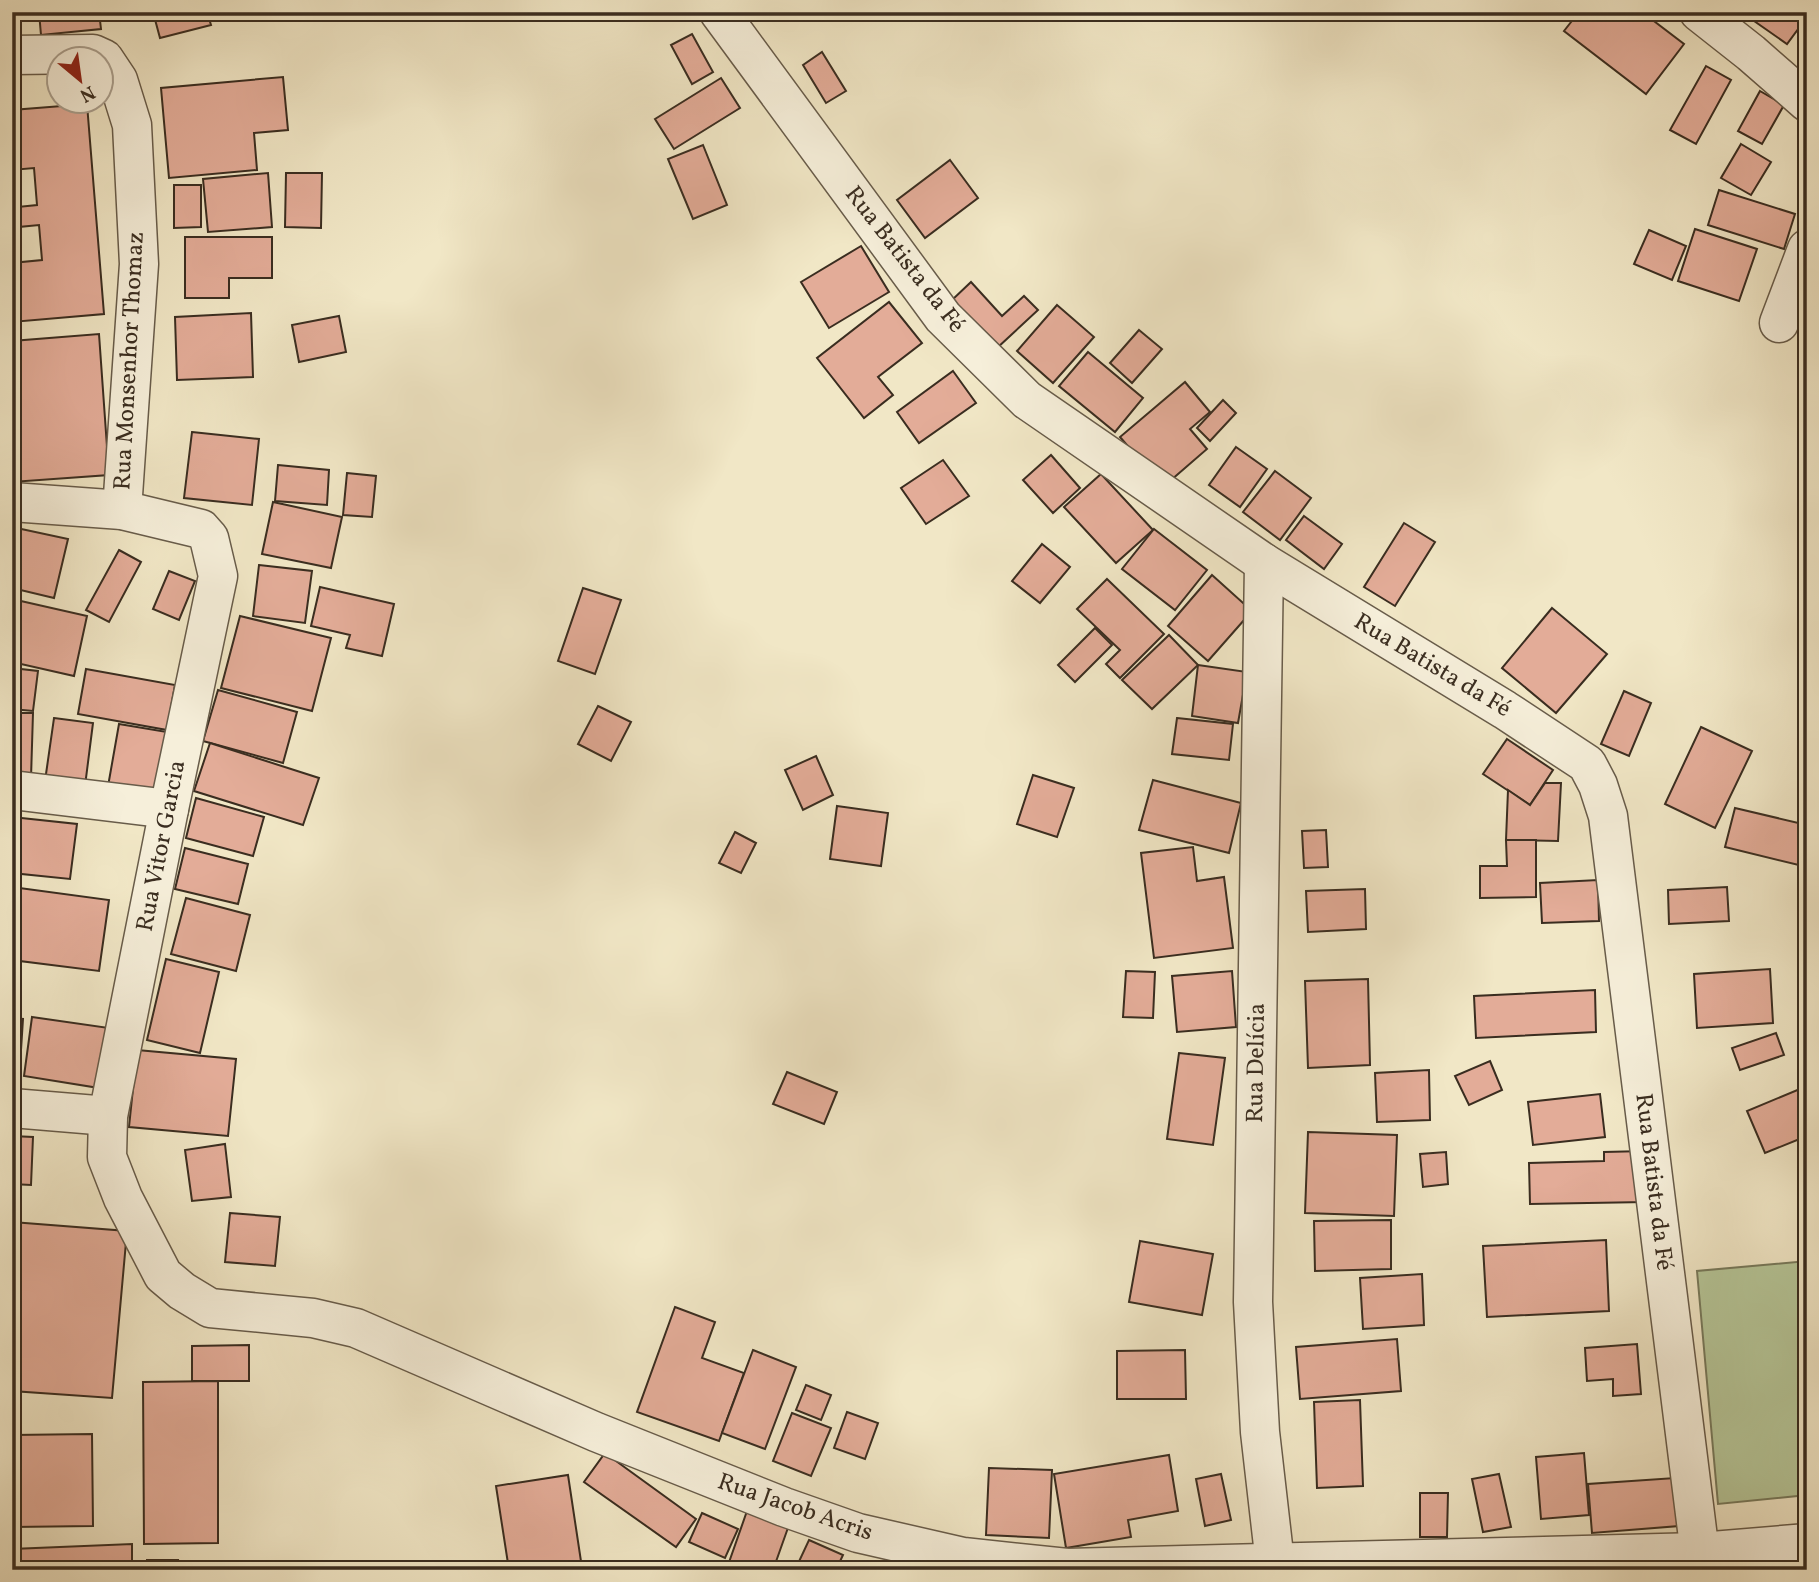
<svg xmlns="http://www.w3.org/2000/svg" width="1819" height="1582" font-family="Vollkorn,serif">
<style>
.green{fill:#b6c698;stroke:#787a5c;stroke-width:2}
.building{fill:#e3ac98;stroke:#3a2d20;stroke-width:2}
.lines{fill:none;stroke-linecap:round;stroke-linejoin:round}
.minor-casing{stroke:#685c4a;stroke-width:41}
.minor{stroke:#f6efda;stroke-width:38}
.labels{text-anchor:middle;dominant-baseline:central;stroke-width:5;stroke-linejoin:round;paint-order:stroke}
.street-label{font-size:24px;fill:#3a2d20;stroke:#f6efda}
</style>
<rect width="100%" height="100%" fill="#f1e7c6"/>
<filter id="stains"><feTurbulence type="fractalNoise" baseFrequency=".00286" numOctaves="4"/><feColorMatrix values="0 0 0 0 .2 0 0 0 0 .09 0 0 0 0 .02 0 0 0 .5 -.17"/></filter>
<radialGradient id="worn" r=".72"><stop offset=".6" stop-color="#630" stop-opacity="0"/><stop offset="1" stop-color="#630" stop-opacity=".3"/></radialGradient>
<path class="green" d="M1807,1261V1495L1718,1504L1697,1271Z"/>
<g class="building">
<path d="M39,12H99L101,29L41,35Z"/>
<path d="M153,12H207L211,25L160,38Z"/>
<path d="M1579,12H1642L1684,44L1646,94L1564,31Z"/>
<path d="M1750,12H1807V17L1787,44L1747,16Z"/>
<path d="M692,34L713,72L692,84L671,45Z"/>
<path d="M822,52L846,91L826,103L803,65Z"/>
<path d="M1706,66L1731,80L1696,144L1670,130Z"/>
<path d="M283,77L288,130L254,133L257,170L169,178L161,88Z"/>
<path d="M721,78L740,108L674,149L655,119Z"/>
<path d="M1760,91L1784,105L1762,144L1738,131Z"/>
<path d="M87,104L104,314L12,322V263L42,260L39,225L19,227L20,244L12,245V186H16L18,207L37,205L34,168L12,170V110Z"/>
<path d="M1741,144L1771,162L1751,195L1721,178Z"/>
<path d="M703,145L727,205L693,219L668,159Z"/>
<path d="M950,160L978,198L925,238L897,200Z"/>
<path d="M268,173L272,227L208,232L203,179Z"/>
<path d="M286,173H322L321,228L285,227Z"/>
<path d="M174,185H201V227L174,228Z"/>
<path d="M1719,190L1795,214L1784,249L1708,225Z"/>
<path d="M1695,229L1757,249L1739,301L1678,281Z"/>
<path d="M1649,230L1686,246L1672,280L1634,264Z"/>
<path d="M185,237H272V278H229V298H185Z"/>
<path d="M861,246L889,292L829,328L801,282Z"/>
<path d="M971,282L1002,316L1024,296L1038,310L997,348L952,300Z"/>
<path d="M889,302L922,343L878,377L893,395L864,418L817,358Z"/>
<path d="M1057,305L1094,337L1053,383L1017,351Z"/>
<path d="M251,313L253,377L177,380L175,317Z"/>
<path d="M339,316L346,352L299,362L292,325Z"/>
<path d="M1139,330L1162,349L1132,383L1110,363Z"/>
<path d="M99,334L109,475L12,482V341Z"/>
<path d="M1088,352L1143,398L1115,432L1059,386Z"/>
<path d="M953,371L976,403L919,443L897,412Z"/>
<path d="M1185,382L1210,412L1190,429L1207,449L1163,487L1120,437Z"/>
<path d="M1223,400L1236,413L1210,441L1197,428Z"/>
<path d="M192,432L259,439L252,505L184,498Z"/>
<path d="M1236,447L1267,469L1240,507L1209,485Z"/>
<path d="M1051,455L1080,488L1053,513L1023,480Z"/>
<path d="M943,460L969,496L926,524L901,488Z"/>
<path d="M278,465L329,470L327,505L275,501Z"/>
<path d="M1275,471L1311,498L1280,540L1243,512Z"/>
<path d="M347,473L376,476L372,517L343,515Z"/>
<path d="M1101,474L1153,530L1116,563L1064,507Z"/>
<path d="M273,502L342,517L331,568L262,554Z"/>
<path d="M1304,516L1342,544L1324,569L1286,540Z"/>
<path d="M1404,523L1435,542L1395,606L1364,587Z"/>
<path d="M12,527L68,539L54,598L12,588Z"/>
<path d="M1154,529L1207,570L1175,610L1122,569Z"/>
<path d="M1042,544L1070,567L1040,603L1012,581Z"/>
<path d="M119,550L141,562L109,622L86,610Z"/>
<path d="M259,565L312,571L305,623L253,616Z"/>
<path d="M169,571L195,581L179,620L153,609Z"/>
<path d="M1212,575L1252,611L1208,661L1168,626Z"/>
<path d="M1107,579L1164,634L1120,678L1106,664L1120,650L1077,609Z"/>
<path d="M320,587L394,604L382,656L346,648L350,635L311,626Z"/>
<path d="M583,588L621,600L595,674L558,661Z"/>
<path d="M12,599L87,616L74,676L12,662Z"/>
<path d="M1552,608L1607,654L1556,713L1502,668Z"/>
<path d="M240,616L331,638L312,711L221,688Z"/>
<path d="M1095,628L1112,645L1075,682L1058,665Z"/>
<path d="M1169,635L1198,665L1152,709L1122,680Z"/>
<path d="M1198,665L1247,672L1238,723L1192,716Z"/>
<path d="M12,668L38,671L33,711L12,709Z"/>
<path d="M86,669L175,685L167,730L78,714Z"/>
<path d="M218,690L297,712L283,763L203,741Z"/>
<path d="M1624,691L1651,703L1629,756L1601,744Z"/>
<path d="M598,706L631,722L611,761L578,744Z"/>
<path d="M12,713H33L31,778H12Z"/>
<path d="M54,718L93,723L85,786L45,781Z"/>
<path d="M1177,718L1233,724L1229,760L1172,754Z"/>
<path d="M119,724L167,732L155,800L107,792Z"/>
<path d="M1701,727L1752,751L1715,828L1665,804Z"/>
<path d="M1507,739L1553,770L1530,805L1483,774Z"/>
<path d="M210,743L319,778L303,825L194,791Z"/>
<path d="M816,756L833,795L803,810L785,770Z"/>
<path d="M1033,775L1074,788L1057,837L1017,824Z"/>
<path d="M1153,780L1241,803L1229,853L1139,830Z"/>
<path d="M1545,783H1561L1558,841L1506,840L1508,790L1530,805Z"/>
<path d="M196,798L264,817L253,856L186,838Z"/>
<path d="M837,806L888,813L881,866L830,859Z"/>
<path d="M1735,808L1807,825V867L1725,847Z"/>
<path d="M12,817L77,824L70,879L12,873Z"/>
<path d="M1326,830L1328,867L1304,868L1302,831Z"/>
<path d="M735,832L756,843L741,873L719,863Z"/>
<path d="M1506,840H1536V897L1480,898V866H1507Z"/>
<path d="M1193,847L1197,881L1224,877L1233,948L1154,958L1141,853Z"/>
<path d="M185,848L248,864L238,904L175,889Z"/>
<path d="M1598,880L1599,921L1542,923L1540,883Z"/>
<path d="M12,887L109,900L99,971L12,960Z"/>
<path d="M1727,887L1729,921L1669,924L1668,890Z"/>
<path d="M1365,889L1366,929L1308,932L1306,891Z"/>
<path d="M186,898L250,915L236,971L171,954Z"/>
<path d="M166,959L219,972L200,1053L147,1040Z"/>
<path d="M1770,969L1773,1023L1697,1028L1694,974Z"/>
<path d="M1126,971L1155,972L1153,1018L1123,1017Z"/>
<path d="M1232,971L1236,1027L1177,1032L1172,976Z"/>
<path d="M1368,979L1370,1065L1308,1068L1305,981Z"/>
<path d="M1595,990L1596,1032L1476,1038L1474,996Z"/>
<path d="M32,1017L109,1028L99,1088L24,1076Z"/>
<path d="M12,1018L23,1019L19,1081H12Z"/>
<path d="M1776,1033L1784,1055L1740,1070L1732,1048Z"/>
<path d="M137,1050L236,1059L228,1136L129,1127Z"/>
<path d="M1179,1053L1225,1058L1213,1145L1167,1139Z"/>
<path d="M1490,1061L1502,1090L1469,1105L1455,1076Z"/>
<path d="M1429,1070L1430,1120L1377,1122L1375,1073Z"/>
<path d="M787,1072L837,1092L824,1124L773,1104Z"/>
<path d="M1807,1086V1136L1765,1153L1747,1111Z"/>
<path d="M1600,1094L1605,1137L1533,1145L1528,1102Z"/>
<path d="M1308,1132L1397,1135L1394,1216L1305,1213Z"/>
<path d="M12,1136L33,1137L31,1185L12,1184Z"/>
<path d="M225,1144L231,1197L192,1201L185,1150Z"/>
<path d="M1645,1151L1646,1202L1530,1204L1529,1163L1604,1161V1152Z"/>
<path d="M1446,1152L1448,1184L1423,1187L1420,1154Z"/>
<path d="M230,1213L280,1217L275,1266L225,1262Z"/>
<path d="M1391,1220V1269L1315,1271L1314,1221Z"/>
<path d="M12,1222L127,1231L112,1398L12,1391Z"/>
<path d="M1606,1240L1609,1311L1487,1317L1483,1246Z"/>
<path d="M1140,1241L1213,1254L1202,1315L1129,1302Z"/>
<path d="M1422,1274L1424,1325L1363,1329L1360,1278Z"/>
<path d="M675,1307L715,1322L702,1358L744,1373L719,1441L637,1412Z"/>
<path d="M1397,1339L1401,1391L1300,1399L1296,1347Z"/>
<path d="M1637,1344L1641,1394L1613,1396V1379L1587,1381L1585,1348Z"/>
<path d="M249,1345V1381H192V1346Z"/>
<path d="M753,1350L796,1367L765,1449L722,1433Z"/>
<path d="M1185,1350L1186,1399H1117V1351Z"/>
<path d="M218,1381V1543L144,1544L143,1382Z"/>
<path d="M806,1385L831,1395L821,1420L796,1410Z"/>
<path d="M1360,1400L1363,1486L1317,1488L1314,1402Z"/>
<path d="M847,1412L878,1423L865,1459L834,1448Z"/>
<path d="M792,1413L831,1428L811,1476L773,1461Z"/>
<path d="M92,1434L93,1526L12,1527V1435Z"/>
<path d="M605,1453L696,1519L676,1547L584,1482Z"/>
<path d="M1584,1453L1589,1515L1541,1519L1536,1457Z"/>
<path d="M1169,1455L1178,1511L1128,1520L1131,1537L1066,1548L1054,1474Z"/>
<path d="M989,1468L1052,1470L1049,1538L986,1535Z"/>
<path d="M1221,1474L1231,1520L1205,1526L1196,1479Z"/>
<path d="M1499,1474L1511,1527L1483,1532L1472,1479Z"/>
<path d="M568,1475L582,1568L568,1570H509L496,1486Z"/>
<path d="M1675,1478L1679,1526L1592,1533L1588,1484Z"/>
<path d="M1420,1493H1448L1447,1537H1420Z"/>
<path d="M747,1511L789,1525L773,1570L727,1568Z"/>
<path d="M702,1513L738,1529L725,1558L689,1542Z"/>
<path d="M809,1540L843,1555L836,1570H795Z"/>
<path d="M132,1544V1570H12V1549Z"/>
<path d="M147,1560H178L177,1570H147Z"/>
</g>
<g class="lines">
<defs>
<g id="minor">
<path d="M719,12L943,317L1027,400L1264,563L1505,710L1587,764L1598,785L1608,816L1702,1570"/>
<path d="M1699,12L1751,53L1807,102"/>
<path d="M12,55L93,54L104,59L118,80L132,125L139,264L122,510"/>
<path d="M1779,323L1807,249"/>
<path d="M12,502L122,510L201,529L209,538L218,576L169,809L108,1116L107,1157L123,1198L163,1275L182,1291L210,1308L313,1318L356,1328L596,1432L784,1507L858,1533L963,1557L1067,1568L1700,1552L1807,1543"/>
<path d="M1264,563L1253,1302L1260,1432L1275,1563"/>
<path d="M12,790L169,809"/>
<path d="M12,1108L108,1116"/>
</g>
</defs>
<use href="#minor" class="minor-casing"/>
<use href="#minor" class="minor"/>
</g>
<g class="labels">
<g class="street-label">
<text transform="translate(904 260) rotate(52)">Rua Batista da Fé</text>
<text transform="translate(130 361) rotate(-87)">Rua Monsenhor Thomaz</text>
<text transform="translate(1432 666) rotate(31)">Rua Batista da Fé</text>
<text transform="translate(162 846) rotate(-79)">Rua Vitor Garcia</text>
<text transform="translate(1257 1063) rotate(-89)">Rua Delícia</text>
<text transform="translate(1653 1182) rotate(83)">Rua Batista da Fé</text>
<text transform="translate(795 1508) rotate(19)">Rua Jacob Acris</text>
</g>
</g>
<rect width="1819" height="1582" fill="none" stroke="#f1e7c6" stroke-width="42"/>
<rect x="14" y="14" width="1791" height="1554" fill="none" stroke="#3a2d20" stroke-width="3.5"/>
<rect x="21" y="21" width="1777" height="1540" fill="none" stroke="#3a2d20" stroke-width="2"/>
<g transform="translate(80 80) rotate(151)"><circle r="33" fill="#f6efda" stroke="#aba190" stroke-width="2"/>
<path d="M0-5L12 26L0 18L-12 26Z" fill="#8f2418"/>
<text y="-10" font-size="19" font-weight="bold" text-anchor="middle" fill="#3a2d20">N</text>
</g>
<rect width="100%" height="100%" filter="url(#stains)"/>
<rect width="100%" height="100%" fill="url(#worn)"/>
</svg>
